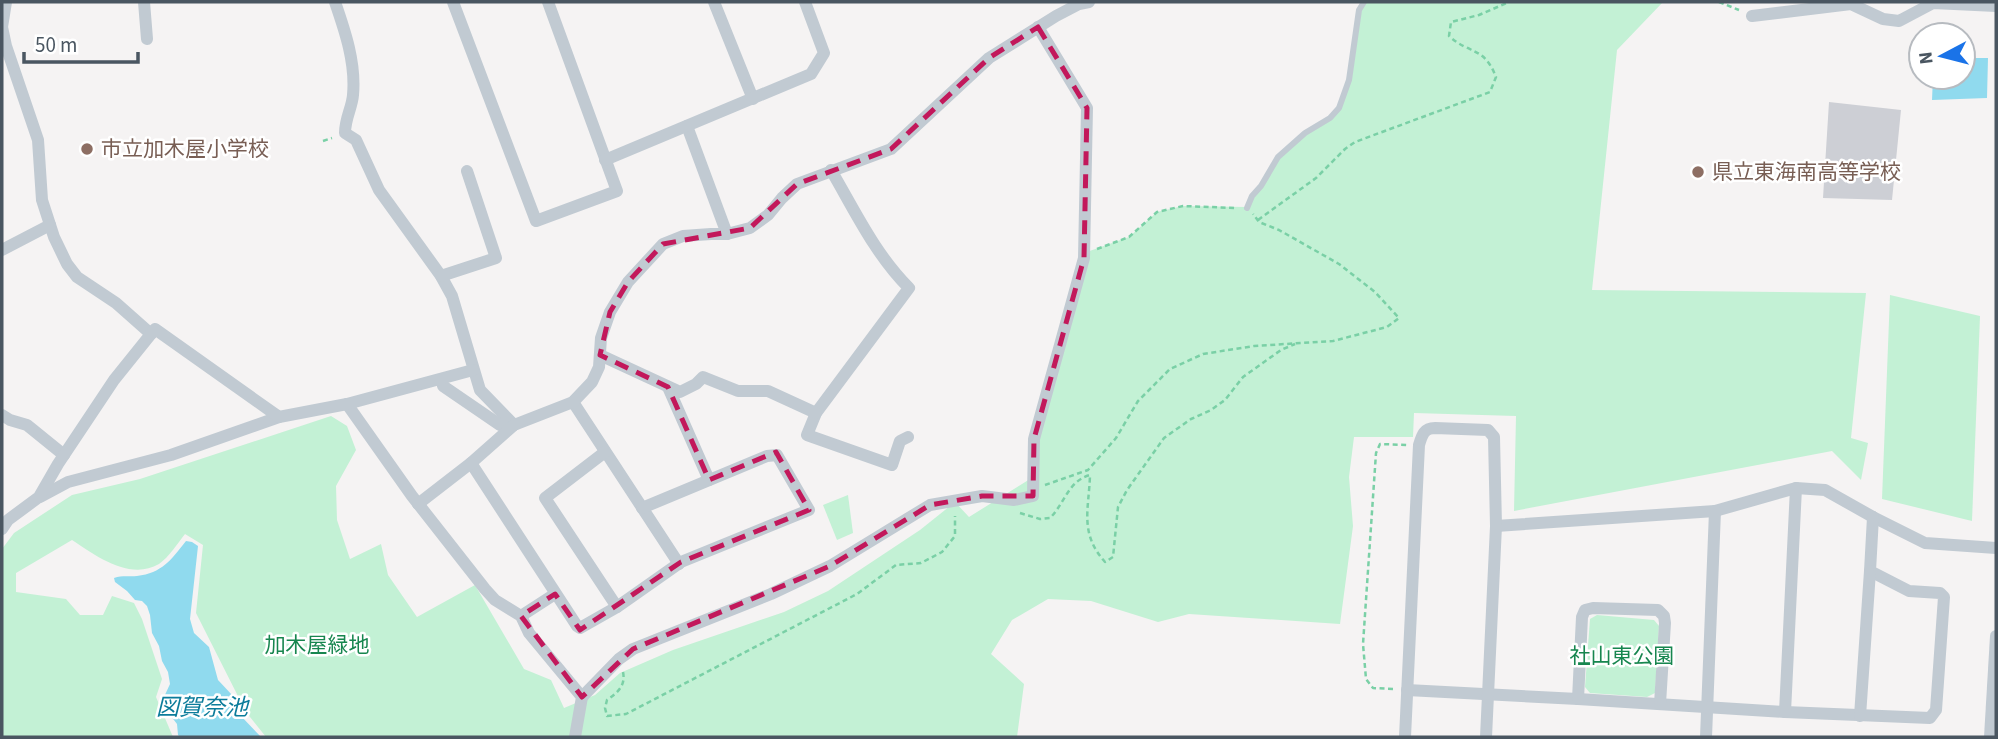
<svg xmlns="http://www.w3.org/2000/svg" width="1998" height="739" font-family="'Source Sans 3','Noto Sans JP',sans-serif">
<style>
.green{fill:#c3f1d5}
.water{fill:#90daee}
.building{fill:#cdcfd5}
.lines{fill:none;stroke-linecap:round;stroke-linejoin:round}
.path{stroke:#7ad0a6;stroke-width:2.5;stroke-dasharray:5 3.5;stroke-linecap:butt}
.lane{stroke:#c1cad2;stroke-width:6}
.street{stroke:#c1cad2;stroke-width:12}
.marked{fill:none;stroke:#c2185b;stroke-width:5;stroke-dasharray:14 9;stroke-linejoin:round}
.education-dot{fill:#8d6e63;stroke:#fff;stroke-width:2.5}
.labels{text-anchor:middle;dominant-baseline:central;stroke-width:5;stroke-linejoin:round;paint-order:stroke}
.education-label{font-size:21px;fill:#785e54;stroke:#fff;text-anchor:start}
.park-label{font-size:21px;fill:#17864f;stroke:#fff}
.water-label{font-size:23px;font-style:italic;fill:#0c7c9b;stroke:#fff}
</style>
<rect width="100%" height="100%" fill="#f5f3f3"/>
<g class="green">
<path d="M1364,2H1663L1617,50L1592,290L1866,293L1851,438L1868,443L1861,480L1832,451L1514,511L1516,416L1414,413L1413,437H1354L1349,477L1353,526L1340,624L1189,614L1158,622L1091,601L1048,599L1012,620L991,654L1024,684L1017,737H266L246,712L196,613L203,545L185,534C178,543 169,557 159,564C130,581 96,556 72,540L16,573V592L66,599L80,615H103L112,596L134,603L142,619L162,679L156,697L173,737H2V549L14,533L72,495L140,479L331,416L347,426L356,450L336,486L337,520L350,559L381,544L388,575L417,617L475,585L524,669L551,680L564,708L595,695L620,673L673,650L784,612L828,591L920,530L955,502L969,517L1030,479L1084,253L1129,237L1157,212L1183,206L1247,207L1278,157L1305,133L1330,118L1344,94L1357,22Z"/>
<path d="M1890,295L1980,316L1972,521L1882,499Z"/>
<path d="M848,495L853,533L837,540L823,505Z"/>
<path d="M1597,615L1654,620L1659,626L1655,693L1647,697L1590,693L1585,687L1590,619Z"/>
</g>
<g class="water">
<path d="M1963,58H1988L1987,98L1932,100L1933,77H1963Z"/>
<path d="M186,541L192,542L198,546L190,619L194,633L209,647L218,680L233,696L240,715L261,737H180L178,735L177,724L167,711L164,697L170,684L168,672L162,661L159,646L152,633L150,615L147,606L142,601L135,600L127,591L115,582L114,578C123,575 129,577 137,576C162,573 171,560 186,541Z"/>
</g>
<path class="building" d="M1829,102L1901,110L1892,200L1823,198Z"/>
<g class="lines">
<g class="path">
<path d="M1719,2L1739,10"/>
<path d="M323,141L332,138"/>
<path d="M1258,220L1316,178L1345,149L1355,142L1490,92L1496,77C1484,46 1470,55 1449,36L1451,22L1479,15L1509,2"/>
<path d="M1097,249L1129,237L1157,212L1183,206L1235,208"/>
<path d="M1045,485L1088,470L1116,438L1138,401L1170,369L1203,354L1254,346L1333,341L1387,327L1399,318L1375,292L1339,264L1279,230L1259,222L1253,214"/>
<path d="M1020,513L1040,519L1050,518C1065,503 1068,481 1090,475C1089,509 1079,533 1105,562L1113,557L1118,507L1127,490L1164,438L1191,419L1211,410L1225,400L1243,377L1281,350L1295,344"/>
<path d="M623,672C626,686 617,693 607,700L605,708L607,716L626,714L857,594L896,565L921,563L942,552L955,536V516"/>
<path d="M1393,689L1373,688L1366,679L1363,644L1376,453L1380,444L1407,445"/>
</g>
<path class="lane" d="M1247,208L1252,196L1261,186L1278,157L1305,133L1330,118L1339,108L1349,80L1359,10L1364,2"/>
<g class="street">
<path d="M144,2L147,39"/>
<path d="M335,2C345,31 356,63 353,95C352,108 345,118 345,133L356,140L379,190L441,276L452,296L480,390L514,425"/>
<path d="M453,2L536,221L617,191L548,2"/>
<path d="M714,2L753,99"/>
<path d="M1752,16L1851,4L1883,19L1899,21L1933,3L1996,6"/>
<path d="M2,27L6,46L38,140L42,200L54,237L67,264L77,277L116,303L151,334"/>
<path d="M2,27L6,2"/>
<path d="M687,126L727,234"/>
<path d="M605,160L811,74L824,53L805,2"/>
<path d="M831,170C855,211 875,254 909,288L816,413L807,435L892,465L900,441L908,437"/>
<path d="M2,250L50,225"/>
<path d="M441,276L496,258L467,171"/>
<path d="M600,355L680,392L696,384L703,377L738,391H768L816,413"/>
<path d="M443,386L500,425H514"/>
<path d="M668,387L709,480"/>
<path d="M573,402L679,564"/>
<path d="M347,404L412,496L485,589L495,600L521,616L529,633L582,697L575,737"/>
<path d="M2,415L10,420L27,425L64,455"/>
<path d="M605,452L545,498L617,607"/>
<path d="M471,463L577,626L580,628L617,607L681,562L809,510L777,455L767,456L642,508"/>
<path d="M40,497L68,482L171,455L279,417"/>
<path d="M418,504L471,463L514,425L573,402L592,382L599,367L601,338L610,312L628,282L663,244L683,236L711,234H727L750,228L768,215L782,198L797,184L891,149L989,58L1056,16L1079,4L1089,2"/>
<path d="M1715,511L1796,488L1825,490L1873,517L1925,543L1996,548"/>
<path d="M1496,526L1715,511L1706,737"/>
<path d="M2,529L8,520L39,497L58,464L114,380L155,329L279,417L347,404L473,370"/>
<path d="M521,616L555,594"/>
<path d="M1407,690L1578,699L1785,712L1930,718L1936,710L1944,597L1940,593L1909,591L1870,571L1873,517"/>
<path d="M582,697L619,659L633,649L771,594L830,566L930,505L982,496L1014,500L1033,496L1034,439L1084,258L1087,108L1038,27"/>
<path d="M1578,699L1582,617L1585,610L1593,608L1658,610L1664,616L1665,623L1660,704"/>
<path d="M1785,712L1796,488"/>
<path d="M1860,716L1870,571"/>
<path d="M1405,737L1419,445C1422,435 1424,428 1435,428L1488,430L1494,437L1496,526L1486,737"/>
<path d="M1990,737L1996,636"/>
</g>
</g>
<path class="marked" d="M1038,27L1087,108L1084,258L1034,439L1033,496H982L930,505L830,566L633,649L582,697L521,616L555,594L580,630L681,562L809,510L776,452L709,480L668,387L600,355L610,312L628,282L663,244L750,228L797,184L891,149L989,58Z"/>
<g class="education-dot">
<circle cx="87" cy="149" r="7"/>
<circle cx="1698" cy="172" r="7"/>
</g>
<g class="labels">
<g class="education-label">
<text x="101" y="149">市立加木屋小学校</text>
<text x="1712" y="172">県立東海南高等学校</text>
</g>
<g class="park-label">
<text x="317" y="645">加木屋緑地</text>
<text x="1622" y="656">社山東公園</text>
</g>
<g class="water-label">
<text x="202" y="707">図賀奈池</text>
</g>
</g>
<rect width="1998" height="739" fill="none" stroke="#4a5661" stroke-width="7"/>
<g transform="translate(1942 56) rotate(263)"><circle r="33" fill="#ffffff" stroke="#b7bbc0" stroke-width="2"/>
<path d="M0-5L12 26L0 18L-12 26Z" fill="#1a73e8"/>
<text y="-10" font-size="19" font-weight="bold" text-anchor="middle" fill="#4a5661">N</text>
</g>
<path d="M24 52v10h114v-10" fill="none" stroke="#4a5661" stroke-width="3.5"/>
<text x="35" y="52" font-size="21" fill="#4a5661" stroke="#ffffff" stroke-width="5" paint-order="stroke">50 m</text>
</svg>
